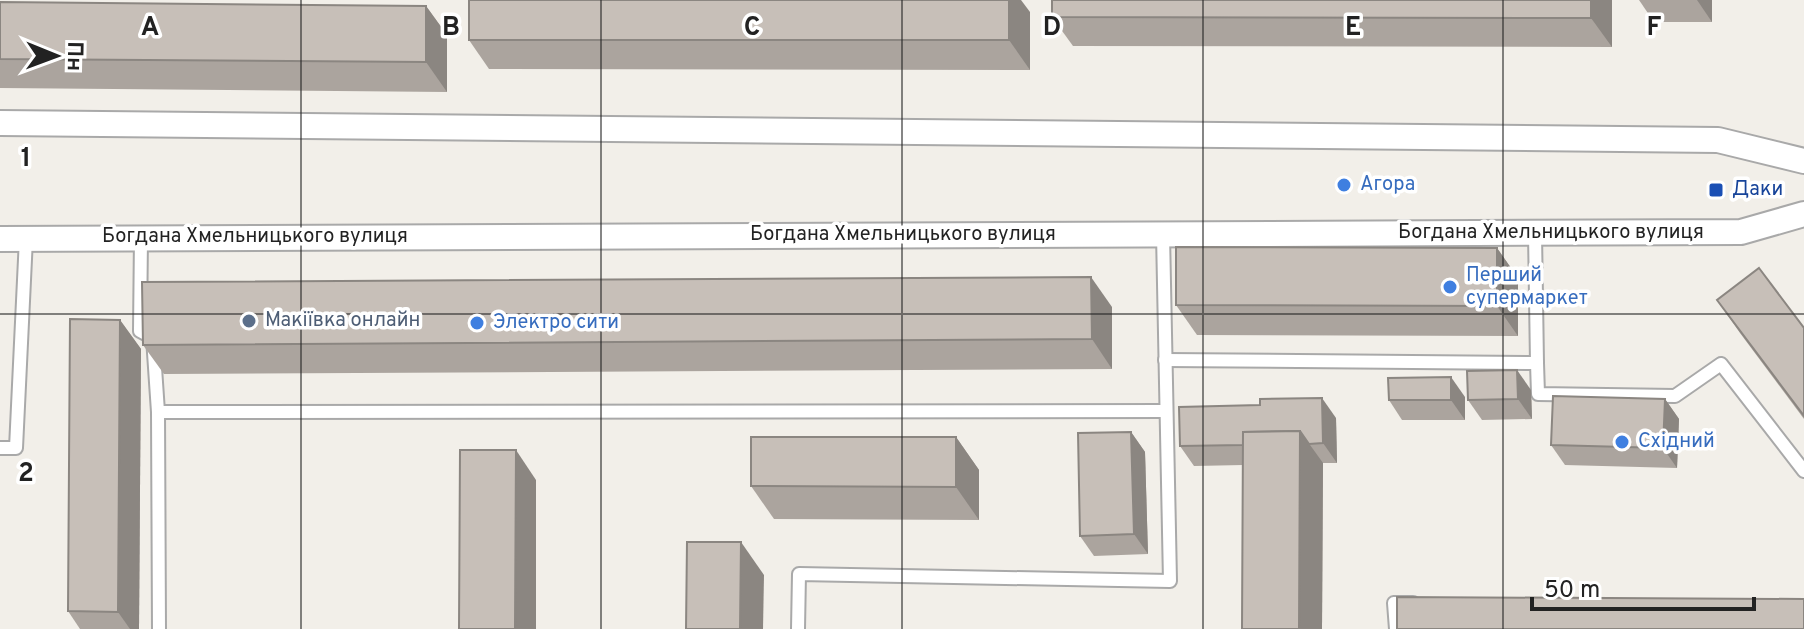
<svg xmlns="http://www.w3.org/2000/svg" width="1804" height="629" font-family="Overpass,sans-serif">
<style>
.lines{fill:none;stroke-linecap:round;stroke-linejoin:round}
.lane-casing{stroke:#a9a9a9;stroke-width:16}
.street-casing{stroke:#a9a9a9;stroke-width:28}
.lane{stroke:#fff;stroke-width:12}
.street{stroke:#fff;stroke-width:24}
.wall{fill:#aba49e}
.shaded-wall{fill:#8b8681}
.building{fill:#c7bfb8;stroke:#8b8681;stroke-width:2}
.grid{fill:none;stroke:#222;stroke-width:2;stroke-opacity:0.55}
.shop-dot{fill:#3f7fe0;stroke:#fff;stroke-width:3}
.transit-dot{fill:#1a4fb4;stroke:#fff;stroke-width:3}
.service-dot{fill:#5c6f8a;stroke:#fff;stroke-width:3}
.labels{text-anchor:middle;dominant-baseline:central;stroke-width:7;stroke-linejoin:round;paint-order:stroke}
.shop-label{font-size:20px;fill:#366cbe;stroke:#fff;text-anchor:start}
.transit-label{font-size:20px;fill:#164399;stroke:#fff;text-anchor:start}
.street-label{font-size:20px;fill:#222;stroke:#fff}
.service-label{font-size:20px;fill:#4e5e75;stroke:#fff;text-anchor:start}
.grid-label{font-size:26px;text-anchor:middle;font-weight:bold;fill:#222;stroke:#fff;stroke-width:7;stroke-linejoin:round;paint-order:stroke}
</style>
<rect width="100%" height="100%" fill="#f2efe9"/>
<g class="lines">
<defs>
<g id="lane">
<path d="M141,237L140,331L153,338L158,412L159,629"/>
<path d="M1165,360L1537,363L1535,233"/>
<path d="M1537,363L1538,394L1675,396L1721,364L1804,471"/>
<path d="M158,412L1166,411"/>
<path d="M0,448H16L26,238"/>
<path d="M798,629L799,574L1170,581L1163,234"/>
<path d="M1396,629L1394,603H1413"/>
</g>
<g id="street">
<path d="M0,123L1718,140L1804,161"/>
<path d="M0,239L1741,232L1804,214"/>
</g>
</defs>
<use href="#lane" class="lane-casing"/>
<use href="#street" class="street-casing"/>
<use href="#lane" class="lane"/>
<use href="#street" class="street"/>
</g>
<g class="wall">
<path d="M1052,0H1612V47L1073,46L1052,17Z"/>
<path d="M1639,0H1712V22H1654Z"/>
<path d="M0,2L426,6L447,35V92L0,88Z"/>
<path d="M1030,12V70L489,69L469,40Z"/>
<path d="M1497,248L1518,278V336L1197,335L1176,305Z"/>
<path d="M1717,300L1804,328V419L1740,333Z"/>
<path d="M1112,307V369L164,374L143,345Z"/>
<path d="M120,320L141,349L139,629H80L68,611Z"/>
<path d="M1531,390L1532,419L1482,420L1468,400Z"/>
<path d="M1465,397V420H1402L1389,400Z"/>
<path d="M1665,399L1679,419L1677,468L1565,465L1551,445Z"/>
<path d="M1336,418L1337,463H1323L1322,629L1243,465L1194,466L1180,446Z"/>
<path d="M1131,432L1145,452L1148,554L1094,556L1080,536Z"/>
<path d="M956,437L979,470V520L774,519L751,486Z"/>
</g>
<g class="shaded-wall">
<path d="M1009,0H1021L1030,12V70L1009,40Z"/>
<path d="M1591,0H1612V47L1591,18Z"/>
<path d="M1697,0H1712V22Z"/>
<path d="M426,6L447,35V92L426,62Z"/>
<path d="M1497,248L1518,278V336L1497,306Z"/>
<path d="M1091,277L1112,307V369L1092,339Z"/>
<path d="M120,320L141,349L139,629H130L118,612Z"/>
<path d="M1517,370L1531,390L1532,419L1518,399Z"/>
<path d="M1451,377L1465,397V420L1451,400Z"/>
<path d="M1322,398L1336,418L1337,463L1323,443Z"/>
<path d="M1665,399L1679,419L1677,468L1663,448Z"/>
<path d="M1300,431L1323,463L1322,629H1299Z"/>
<path d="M1131,432L1145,452L1148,554L1134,534Z"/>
<path d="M956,437L979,470V520L956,487Z"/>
<path d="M516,450L536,480V629H515Z"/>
<path d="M741,542L764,575L763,629H740Z"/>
</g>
<g class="building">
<rect x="469" y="0" width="540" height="40"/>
<path d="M1052,0H1591V18L1052,17Z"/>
<path d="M0,2L426,6V62L0,59Z"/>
<path d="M1176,247L1497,248V306L1176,305Z"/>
<path d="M1759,268L1804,328V416L1717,300Z"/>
<path d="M1091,277L1092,339L143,345L142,282Z"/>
<path d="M70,319L120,320L118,612L68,611Z"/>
<path d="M1517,370L1518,399L1468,400L1467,371Z"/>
<path d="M1451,377V400H1389L1388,378Z"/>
<path d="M1553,396L1665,399L1663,448L1551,445Z"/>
<path d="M1322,398L1323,443L1309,444L1300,431L1243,432V445L1180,446L1179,407L1260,405V399Z"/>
<path d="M1300,431L1299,629H1242L1243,432Z"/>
<path d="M1131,432L1134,534L1080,536L1078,433Z"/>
<path d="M751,437H956V487L751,486Z"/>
<path d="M460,450H516L515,629H459Z"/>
<path d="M687,542H741L740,629H686Z"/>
<path d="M1397,597L1804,599V629H1397Z"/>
</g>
<path class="grid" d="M301,0V629M601,0V629M902,0V629M1203,0V629M1503,0V629M0,314H1804"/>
<g class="shop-dot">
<circle cx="1344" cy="185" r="8"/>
<circle cx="1450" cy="287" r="8"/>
<circle cx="477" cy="323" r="8"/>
<circle cx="1622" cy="442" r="8"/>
</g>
<rect class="transit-dot" x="1708" y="182" width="16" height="16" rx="4"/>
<circle class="service-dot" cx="249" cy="321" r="8"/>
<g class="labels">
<g class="shop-label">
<text x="1360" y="185">Агора</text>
<text x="1466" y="276">Перший<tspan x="1466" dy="23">супермаркет</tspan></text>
<text x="493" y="323">Электро сити</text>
<text x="1638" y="442">Східний</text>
</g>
<g class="transit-label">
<text x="1732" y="190">Даки</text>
</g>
<g class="street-label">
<text x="1551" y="233">Богдана Хмельницького вулиця</text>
<text x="903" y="235">Богдана Хмельницького вулиця</text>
<text x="255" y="237">Богдана Хмельницького вулиця</text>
</g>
<g class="service-label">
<text x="265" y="321">Макіївка онлайн</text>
</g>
</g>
<g class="grid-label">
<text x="150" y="35">A</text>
<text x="451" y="35">B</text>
<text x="752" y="35">C</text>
<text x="1052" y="35">D</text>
<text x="1353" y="35">E</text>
<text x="1654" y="35">F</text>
<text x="26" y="166">1</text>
<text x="26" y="481">2</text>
</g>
<g transform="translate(56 56) rotate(91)" stroke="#ffffff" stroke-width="6" paint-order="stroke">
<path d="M0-6L14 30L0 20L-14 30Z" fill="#222222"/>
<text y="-12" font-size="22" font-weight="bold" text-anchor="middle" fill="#222222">Пн</text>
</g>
<path d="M1532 597v12h222v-12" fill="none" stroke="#222222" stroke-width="4"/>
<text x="1544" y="597" font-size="24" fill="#222222" stroke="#ffffff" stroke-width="6" paint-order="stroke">50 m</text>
</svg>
